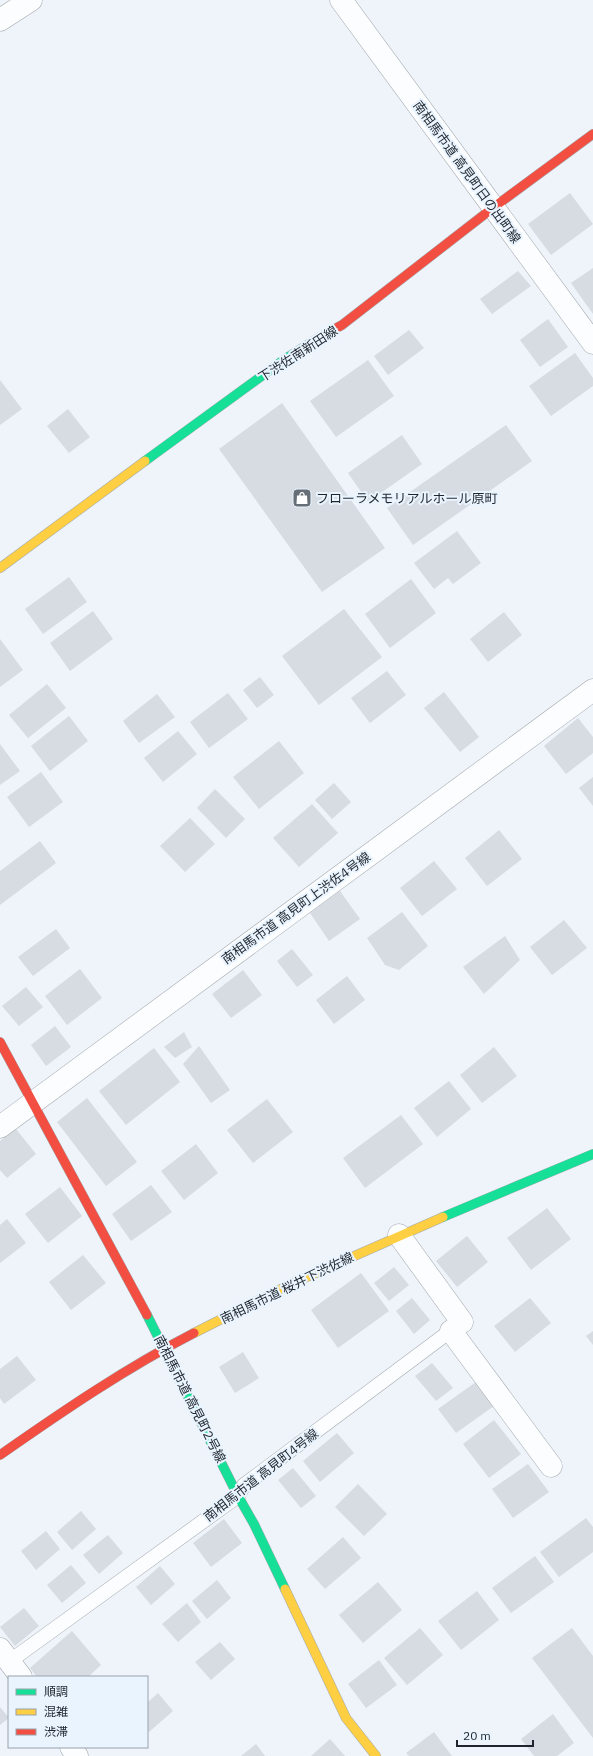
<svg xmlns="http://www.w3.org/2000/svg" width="593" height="1756" font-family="'IBM Plex Sans','Noto Sans JP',sans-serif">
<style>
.building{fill:#d6dce2}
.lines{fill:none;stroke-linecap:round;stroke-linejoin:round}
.lane-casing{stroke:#a2a8ad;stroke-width:15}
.street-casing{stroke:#a2a8ad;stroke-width:23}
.fast-casing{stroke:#a2a8ad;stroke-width:10}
.slow-casing{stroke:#a2a8ad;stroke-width:10}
.jam-casing{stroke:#a2a8ad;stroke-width:10}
.lane{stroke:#fcfdfe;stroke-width:14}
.street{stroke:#fcfdfe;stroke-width:22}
.fast{stroke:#16e098;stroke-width:9}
.slow{stroke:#ffcf43;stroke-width:9}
.jam{stroke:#f24e42;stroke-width:9}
.labels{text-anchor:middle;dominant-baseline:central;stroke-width:4;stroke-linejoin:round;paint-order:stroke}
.street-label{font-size:13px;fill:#1f262d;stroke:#e9f4ff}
.poi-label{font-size:13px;fill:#1f262d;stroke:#e9f4ff;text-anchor:start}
</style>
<rect width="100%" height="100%" fill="#eef4fa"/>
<g class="building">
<path d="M570,193L593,224L551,255L528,224Z"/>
<path d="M593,268V314L571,283Z"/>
<path d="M518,271L531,286L492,314L480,299Z"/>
<path d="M548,319L568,347L540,367L520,340Z"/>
<path d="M409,330L424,348L388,375L374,356Z"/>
<path d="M575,353L593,378V386L551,416L529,386Z"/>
<path d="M368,360L394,396L336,437L310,401Z"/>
<path d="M0,380L22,409L0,425Z"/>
<path d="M282,403L385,548L322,592L219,449Z"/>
<path d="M68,409L90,437L69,453L47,426Z"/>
<path d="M506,425L532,461L413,545L387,508Z"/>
<path d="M402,435L422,464L368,502L348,473Z"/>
<path d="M457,531L481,563L453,584L448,578L434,589L414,563Z"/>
<path d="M69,577L87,602L43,634L25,609Z"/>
<path d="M411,579L436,613L390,648L365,614Z"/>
<path d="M344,609L382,657L319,705L282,656Z"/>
<path d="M93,611L113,639L70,671L50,643Z"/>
<path d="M504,612L522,635L488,662L470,639Z"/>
<path d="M0,639L23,670L0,687Z"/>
<path d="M387,671L406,695L370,723L351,698Z"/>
<path d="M260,677L274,695L257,708L243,690Z"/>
<path d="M47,684L66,708L28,738L9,715Z"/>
<path d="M444,692L479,737L460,752L424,708Z"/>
<path d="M228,693L248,719L209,748L190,722Z"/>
<path d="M157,694L175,717L139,743L123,721Z"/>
<path d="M69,716L88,741L50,771L31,746Z"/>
<path d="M578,718L593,737V753L566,774L544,746Z"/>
<path d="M178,731L197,754L163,782L144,758Z"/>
<path d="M279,741L304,773L259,809L233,777Z"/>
<path d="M0,744L20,771L0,785Z"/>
<path d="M41,772L63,802L29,827L7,797Z"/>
<path d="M593,777V806L579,788Z"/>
<path d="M334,783L351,802L332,819L315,800Z"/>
<path d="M215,789L245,819L226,838L197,808Z"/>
<path d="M312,804L338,833L299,867L273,838Z"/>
<path d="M190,818L215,844L185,872L160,846Z"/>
<path d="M499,830L522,859L487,886L465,858Z"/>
<path d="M40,841L56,863L0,905V871Z"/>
<path d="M434,861L457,889L422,916L400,888Z"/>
<path d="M340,891L360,919L329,941L310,913Z"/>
<path d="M402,912L428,946L399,970L385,965L367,938Z"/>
<path d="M564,920L587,948L552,975L530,947Z"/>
<path d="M56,929L70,948L33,976L18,957Z"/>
<path d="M505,936L520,960L484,994L463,967Z"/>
<path d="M292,949L313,975L297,987L277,961Z"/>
<path d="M80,969L102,998L67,1025L45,996Z"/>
<path d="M243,970L262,995L231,1018L212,994Z"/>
<path d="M347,976L365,1000L334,1024L316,1000Z"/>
<path d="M26,987L43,1007L19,1026L2,1006Z"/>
<path d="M55,1026L71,1047L46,1066L31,1045Z"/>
<path d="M184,1032L192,1047L175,1058L164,1047Z"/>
<path d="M199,1046L230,1090L211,1103L183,1064Z"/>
<path d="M494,1047L517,1076L482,1103L460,1075Z"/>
<path d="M154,1048L180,1082L126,1125L99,1091Z"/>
<path d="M449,1081L471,1109L437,1137L414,1108Z"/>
<path d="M87,1098L137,1162L106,1186L57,1122Z"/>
<path d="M267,1099L293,1132L253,1163L227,1130Z"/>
<path d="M401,1115L423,1144L365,1188L343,1158Z"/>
<path d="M16,1129L36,1154L7,1178L0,1170V1141Z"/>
<path d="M196,1144L218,1173L184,1200L161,1171Z"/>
<path d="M151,1185L172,1212L131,1241L112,1214Z"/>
<path d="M60,1187L82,1216L48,1243L25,1214Z"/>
<path d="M547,1208L571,1239L531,1270L507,1238Z"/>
<path d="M7,1219L26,1243L0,1263V1225Z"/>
<path d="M467,1236L488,1262L457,1287L436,1261Z"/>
<path d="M83,1255L106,1283L71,1310L49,1282Z"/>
<path d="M394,1267L409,1285L389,1301L374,1283Z"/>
<path d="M361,1273L389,1311L338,1348L311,1310Z"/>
<path d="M412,1298L430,1320L414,1334L396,1311Z"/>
<path d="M530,1298L551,1323L515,1352L494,1326Z"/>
<path d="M593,1331V1345L586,1336Z"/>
<path d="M243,1352L259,1378L235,1393L219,1367Z"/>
<path d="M17,1356L36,1380L4,1404L0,1398V1369Z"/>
<path d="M432,1363L453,1388L436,1401L415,1376Z"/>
<path d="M476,1382L494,1406L456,1433L438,1409Z"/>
<path d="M494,1420L521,1454L489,1478L463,1444Z"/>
<path d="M337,1433L354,1453L320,1482L303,1461Z"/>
<path d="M528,1464L549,1492L513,1518L492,1489Z"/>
<path d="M293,1468L316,1496L301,1508L278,1480Z"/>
<path d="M358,1484L387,1514L364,1536L335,1507Z"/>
<path d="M81,1511L96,1529L72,1550L57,1532Z"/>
<path d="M586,1518L593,1527V1552L559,1577L540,1552Z"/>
<path d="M224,1519L242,1543L211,1567L193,1543Z"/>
<path d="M46,1531L60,1549L36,1570L21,1551Z"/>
<path d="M108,1535L123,1553L99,1574L83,1555Z"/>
<path d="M343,1537L361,1558L325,1589L307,1569Z"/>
<path d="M535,1556L554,1582L511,1613L492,1588Z"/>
<path d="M71,1565L86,1583L62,1603L47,1585Z"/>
<path d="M160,1566L175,1584L151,1605L136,1587Z"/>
<path d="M217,1580L231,1598L207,1619L192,1601Z"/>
<path d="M378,1582L402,1610L363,1643L339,1615Z"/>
<path d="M477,1591L499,1620L461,1650L438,1621Z"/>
<path d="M187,1603L201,1622L178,1642L162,1624Z"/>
<path d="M24,1608L39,1626L15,1646L0,1627Z"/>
<path d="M420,1628L443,1655L407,1685L384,1658Z"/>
<path d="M572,1628L593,1656V1738L532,1658Z"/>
<path d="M72,1631L101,1665L88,1677H37L30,1668Z"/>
<path d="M220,1642L235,1659L211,1680L195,1662Z"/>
<path d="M379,1660L397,1685L366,1708L348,1684Z"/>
<path d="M158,1693L173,1711L149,1732L147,1729V1703Z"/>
<path d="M0,1707L9,1718L0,1725Z"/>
<path d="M553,1714L574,1743L557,1756H534L521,1739Z"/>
<path d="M434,1732L452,1756H409L406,1753Z"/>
<path d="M330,1739L345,1756H311Z"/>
<path d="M256,1744L265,1756H241Z"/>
</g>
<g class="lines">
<defs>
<path id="lane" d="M10,1661L238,1496L244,1485L457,1326"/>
<g id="street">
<path d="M341,0L593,343"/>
<path d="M0,20L31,0"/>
<path d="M0,1127L593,690"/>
<path d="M399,1235L462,1322"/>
<path d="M451,1331L551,1466"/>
<path d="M0,1649L21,1677"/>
<path d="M71,1747L77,1756"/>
</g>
<g id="fast">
<path d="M145,461L285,359L320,337"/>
<path d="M443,1217L593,1154"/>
<path d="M147,1315L238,1496L254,1524L285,1589"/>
</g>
<g id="slow">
<path d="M0,568L145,461"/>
<path d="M194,1333L293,1283L443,1217"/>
<path d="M285,1589L346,1718L376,1756"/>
</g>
<g id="jam">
<path d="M320,337L342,325L494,207L593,134"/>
<path d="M0,1042L147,1315"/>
<path d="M0,1455C63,1411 126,1368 194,1333"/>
</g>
</defs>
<use href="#lane" class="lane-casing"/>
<use href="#street" class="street-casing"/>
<use href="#fast" class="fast-casing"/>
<use href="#slow" class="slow-casing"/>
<use href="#jam" class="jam-casing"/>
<use href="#lane" class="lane"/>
<use href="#street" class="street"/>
<use href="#fast" class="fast"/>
<use href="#slow" class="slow"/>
<use href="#jam" class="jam"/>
</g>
<defs>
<symbol id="shop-square" viewBox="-11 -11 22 22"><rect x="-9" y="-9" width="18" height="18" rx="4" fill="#676e75" stroke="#e9f4ff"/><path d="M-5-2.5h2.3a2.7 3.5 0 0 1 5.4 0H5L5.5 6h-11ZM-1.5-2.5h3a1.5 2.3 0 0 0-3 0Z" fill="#fff"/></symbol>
</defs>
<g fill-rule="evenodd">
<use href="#shop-square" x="291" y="487" width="22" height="22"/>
</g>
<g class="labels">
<g class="street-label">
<text transform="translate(467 172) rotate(54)">南相馬市道 高見町日の出町線</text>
<text transform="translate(298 354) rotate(-33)">下渋佐南新田線</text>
<text transform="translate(296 908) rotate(-36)">南相馬市道 高見町上渋佐4号線</text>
<text transform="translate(287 1288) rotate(-26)">南相馬市道 桜井下渋佐線</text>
<text transform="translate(190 1399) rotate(63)">南相馬市道 高見町2号線</text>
<text transform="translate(261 1475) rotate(-38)">南相馬市道 高見町4号線</text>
</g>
<g class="poi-label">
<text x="316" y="498">フローラメモリアルホール原町</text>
</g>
</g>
<rect x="8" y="1676" width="140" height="72" fill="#e9f4ff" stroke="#98a2ab"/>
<rect x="16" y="1689" width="20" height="6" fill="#16e098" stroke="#98a2ab"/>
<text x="44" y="1696" font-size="12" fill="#1f262d">順調</text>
<rect x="16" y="1709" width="20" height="6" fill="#ffcf43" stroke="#98a2ab"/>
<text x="44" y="1716" font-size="12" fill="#1f262d">混雑</text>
<rect x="16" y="1729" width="20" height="6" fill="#f24e42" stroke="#98a2ab"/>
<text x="44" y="1736" font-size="12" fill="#1f262d">渋滞</text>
<path d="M457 1740v6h76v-6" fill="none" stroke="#1f262d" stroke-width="2"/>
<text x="463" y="1740" font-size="12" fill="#1f262d" stroke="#e9f4ff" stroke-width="3" paint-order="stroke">20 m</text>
</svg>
